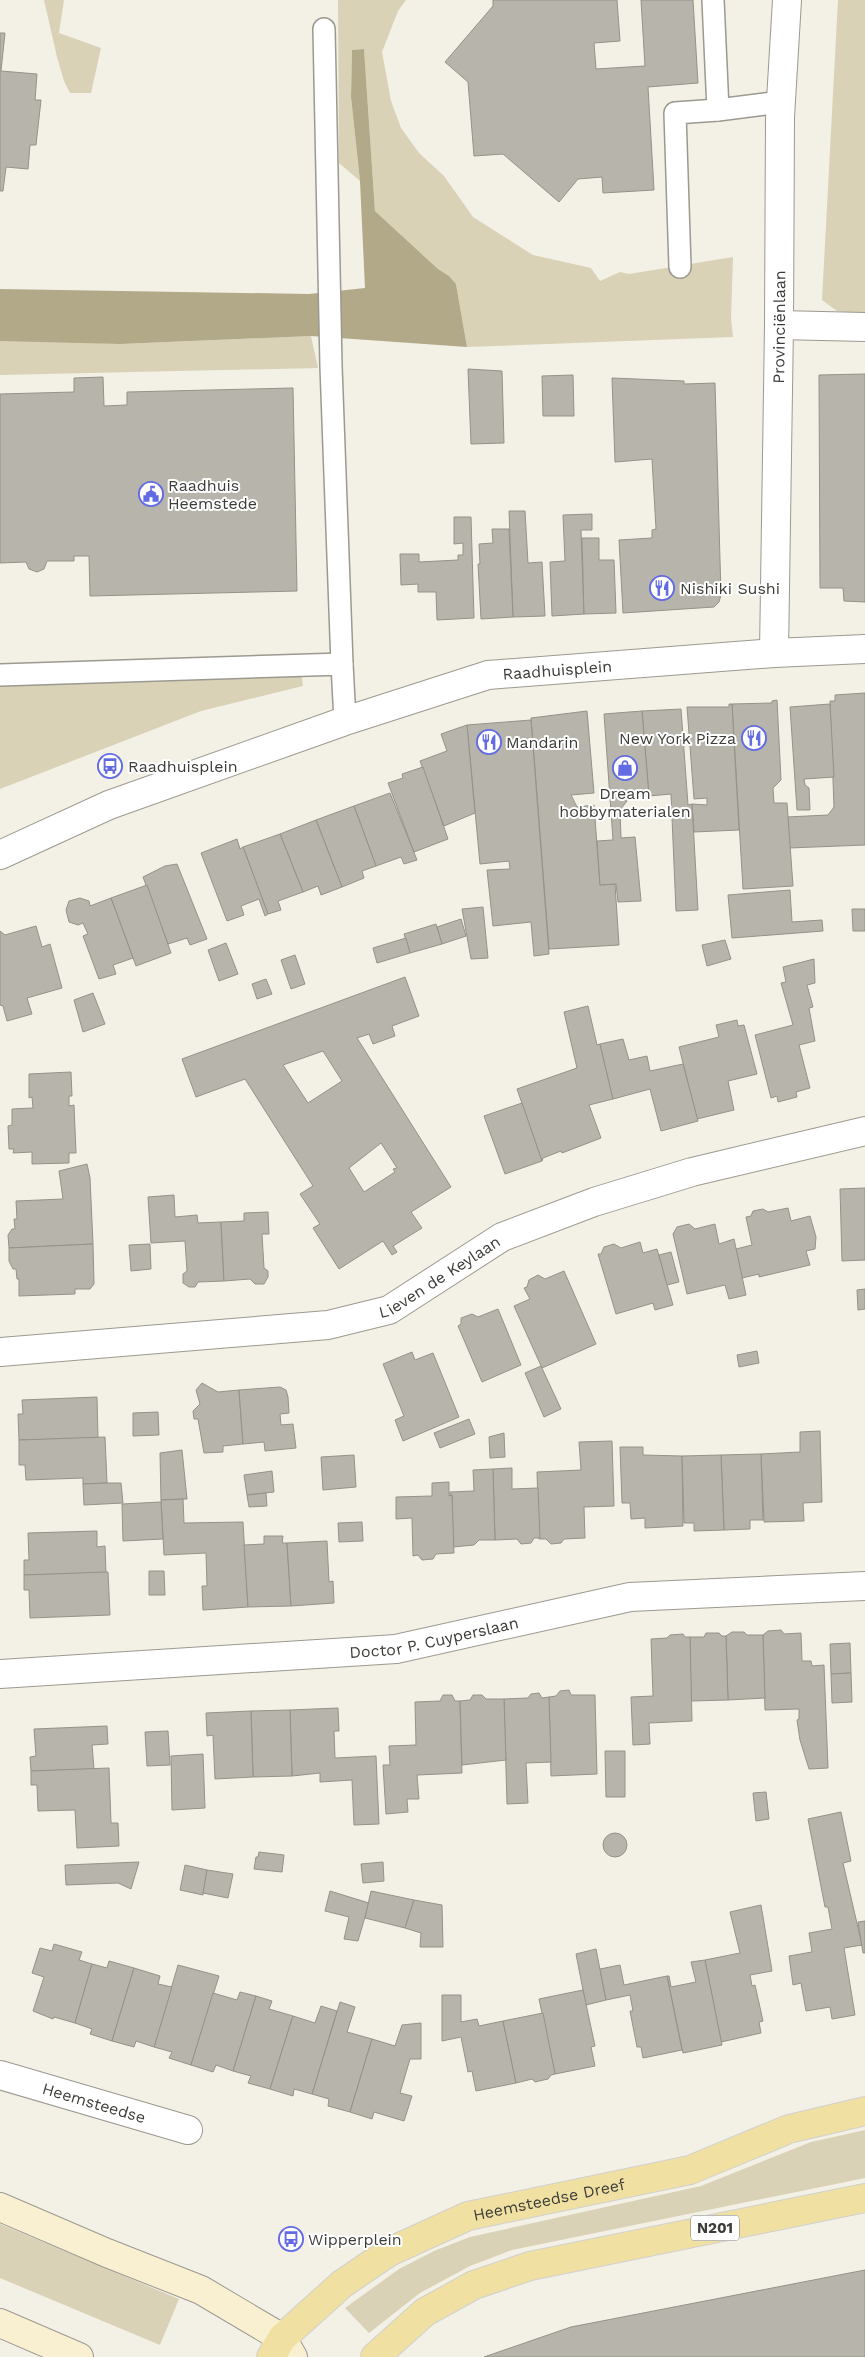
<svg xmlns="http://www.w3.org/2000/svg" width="865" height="2357" font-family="'Work Sans',sans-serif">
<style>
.green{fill:#d9d2b6}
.water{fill:#b1a988}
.building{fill:#b7b5ab;stroke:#949289;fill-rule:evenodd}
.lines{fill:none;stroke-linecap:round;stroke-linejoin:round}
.service-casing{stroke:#9c9990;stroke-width:24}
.minor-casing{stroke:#9c9990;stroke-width:30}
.tertiary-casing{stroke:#9c9990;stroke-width:30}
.secondary-casing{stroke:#9c9990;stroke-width:30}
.primary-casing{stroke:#d0d0cf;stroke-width:30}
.service{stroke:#fff;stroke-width:21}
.minor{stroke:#fff;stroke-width:28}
.tertiary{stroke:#fff;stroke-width:28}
.secondary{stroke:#f8f0d1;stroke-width:28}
.primary{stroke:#f0e1a3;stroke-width:28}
.labels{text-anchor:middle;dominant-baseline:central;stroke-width:4;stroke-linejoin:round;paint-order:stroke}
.shield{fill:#fff;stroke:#767674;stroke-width:1}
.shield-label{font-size:15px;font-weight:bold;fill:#3c3c38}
.street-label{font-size:16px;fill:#3c3c38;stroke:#fff}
.poi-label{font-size:16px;fill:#3c3c38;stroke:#fff;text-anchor:start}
</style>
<rect width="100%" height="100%" fill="#f3f0e6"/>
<g class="green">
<path d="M44,0H64L59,33L101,48L91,93H70L64,81L57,57Z"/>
<path d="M338,0H406L398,11L382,52L391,101L401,128L419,153L444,176L473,217L533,255L591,268L600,281L620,272L629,274L733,257L731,318L733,337L467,347L456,284L449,276L438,269L375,211L364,49L352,50L351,97L360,181L339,163Z"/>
<path d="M838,0H865V315L837,311L822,300Z"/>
<path d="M311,336L318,368L0,375V339L120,344Z"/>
<path d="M301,670L303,686L201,711L0,789V686Z"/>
<path d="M865,2130V2178L512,2250L470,2266L420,2293L369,2333L345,2308L399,2269L434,2251L470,2237L701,2186L811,2142Z"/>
<path d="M0,2224L179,2299L160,2345L0,2278Z"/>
</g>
<path class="water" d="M364,49L375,211L438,269L449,276L456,284L467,347L311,336L120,344L0,341V289L309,294L365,288L360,181L351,97L352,50Z"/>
<g class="building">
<path d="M493,0H617L620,41L594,43L596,69L645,66L641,0H693L698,83L648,87L654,190L603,193L602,177L578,179L559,202L503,154L474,156L468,82L445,62L493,6Z"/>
<path d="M0,33H5L1,71L37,74L35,100H41L36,145H30L28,169L6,167L3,191H0Z"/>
<path d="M468,369L502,371L504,443L471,444Z"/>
<path d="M865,374V602L844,601L843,588H820L819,375Z"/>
<path d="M573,375L574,416H543L542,376Z"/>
<path d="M103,377L104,406L127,405V392L293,388L297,591L90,596L89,556H74V561H47L44,569L37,572L29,569L26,562L0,563V394L74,392V378Z"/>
<path d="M612,378L684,381V384L715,383L721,595L719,602L714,607L623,613L619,540L652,538V530L656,529L652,459L615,462Z"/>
<path d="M509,511H525L528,563L542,562L545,616L513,617Z"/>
<path d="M592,514V530H581L584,614L552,616L550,562L565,561L563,515Z"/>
<path d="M454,517H471L474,618L437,620L436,592H418V584L401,585L400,554H419V562L458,560V555H463V543L454,544Z"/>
<path d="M492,529H509L513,617L481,619L478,564H480L479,544L493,543Z"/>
<path d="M582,538H599V560H614L616,613L584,614Z"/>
<path d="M865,693V845L789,848L787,817L828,815L834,807L830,701H835V695Z"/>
<path d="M777,700L781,780L773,788L774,803H787L793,886L743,889L732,704L772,703V701Z"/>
<path d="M729,704H732L739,830L694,832L692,804L707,805V798L694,799L687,707H729Z"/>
<path d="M830,704L834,777L804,779L805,785L809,788L810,810H797L790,707Z"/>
<path d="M681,709L688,805L692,804L698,910L676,911L671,794L649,796L642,711Z"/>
<path d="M587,711L594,793L571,795L577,807L594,805L600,885L615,884L619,945L549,949L531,718Z"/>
<path d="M642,711L649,796L626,798L627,801L620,810L621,838L635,837L641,901L618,902L616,884L600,885L597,841L613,840L604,714Z"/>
<path d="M531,720L549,954L534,956L531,922L493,926L487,870L510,869L509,861L480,864L467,725Z"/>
<path d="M467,725L475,813L444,826L420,761L447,751L441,734Z"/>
<path d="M423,767L448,839L414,852L388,783L403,778L402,774Z"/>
<path d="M390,793L417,860L404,864L401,857L376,866L354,806Z"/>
<path d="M354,806L376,866L362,871L364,878L342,887L316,820Z"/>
<path d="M316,820L342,887L321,895L318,886L303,892L280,834Z"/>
<path d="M280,834L303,892L278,901L281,910L268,914L243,847Z"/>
<path d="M237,839L240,849L243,847L268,914L265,916L259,899L241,906L244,915L227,921L201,853Z"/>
<path d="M177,864L207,939L190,945L187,938L168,944L143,877L165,866Z"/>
<path d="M147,885L171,953L136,966L111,898Z"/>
<path d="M790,890L792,922L822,920L823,931L732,938L728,895Z"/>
<path d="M80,898L89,901L90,906L111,898L133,958L113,965L116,974L99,979L83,936L88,934L83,923L78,925L69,922L66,910L69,901Z"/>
<path d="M483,907L488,958L471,959L462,909Z"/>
<path d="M852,909H865V931H853Z"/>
<path d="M461,919L466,936L442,944L437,927Z"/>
<path d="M436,924L442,944L410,953L404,934Z"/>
<path d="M36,926L42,947L50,944L62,988L27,998L32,1014L7,1021L3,1006L0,1005V931L5,935Z"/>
<path d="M406,938L410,953L377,963L373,948Z"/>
<path d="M725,940L731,959L707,966L702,945Z"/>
<path d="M226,943L238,974L219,981L208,950Z"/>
<path d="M295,955L305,984L291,989L281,960Z"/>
<path d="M814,959L815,983L807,985L813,1007L809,1008L815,1041L799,1045L810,1088L796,1092L797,1097L778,1102L777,1096L771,1098L755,1035L793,1025L781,983L786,982L783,967Z"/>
<path d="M405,977L419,1016L392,1026L395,1036L373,1044L369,1034L357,1038L451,1187L411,1212L422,1228L393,1246L397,1252L392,1255L383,1241L339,1269L313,1228L320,1224L300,1194L313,1186L245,1079L196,1097L182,1059ZM323,1051L342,1081L308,1103L283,1065ZM381,1143L397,1168L393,1169L395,1172L364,1192L349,1168Z"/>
<path d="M266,979L272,994L257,999L252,984Z"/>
<path d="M93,993L105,1024L83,1032L74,1000Z"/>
<path d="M588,1006L597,1045L600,1044L613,1099L589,1105L601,1138L562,1153L561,1151L543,1158L542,1161L517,1089L577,1068L564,1012Z"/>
<path d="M737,1020L738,1026L744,1025L757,1074L728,1081L734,1110L697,1119L679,1047L719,1037L716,1025Z"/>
<path d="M623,1039L629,1060L647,1056L650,1071L683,1064L698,1121L661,1131L650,1089L613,1099L600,1044Z"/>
<path d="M71,1072L72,1096H69V1106L74,1105L76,1153H69V1163L32,1164V1152L13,1153L14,1149H9L8,1126L12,1125V1109L33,1108L32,1097L29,1098V1074Z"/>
<path d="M522,1103L542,1161L505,1174L484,1116Z"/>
<path d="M87,1164L90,1178L93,1244L9,1248L8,1235L12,1229H15L14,1219H17L16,1201L63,1199L59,1171Z"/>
<path d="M865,1188V1260L842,1261L840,1189Z"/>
<path d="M174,1195L175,1217L197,1215L198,1223L221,1222L224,1281L198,1282L195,1287H189L183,1283V1274L187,1271L185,1241L151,1243L148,1197Z"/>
<path d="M788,1208L791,1221L810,1216L816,1237L815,1249L806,1251L810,1265L759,1277V1274L742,1278L736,1249L752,1245L746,1217L751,1216L753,1211L763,1209L768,1212Z"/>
<path d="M268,1212L269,1234H262L264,1268L268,1271V1277L264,1284H255L250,1279L224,1281L221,1222L244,1221V1213Z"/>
<path d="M689,1224L695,1229L715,1224L719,1244L734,1239L746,1295L729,1299L725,1285L687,1294L673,1234L677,1227Z"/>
<path d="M640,1242L643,1253L657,1249L673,1305L655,1310L653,1303L616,1314L598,1254H601L604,1247L614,1244L621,1248Z"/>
<path d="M93,1244L94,1284L90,1289H75V1294L19,1296V1279H17L16,1269H13L9,1261V1248Z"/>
<path d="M150,1244L151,1269L131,1271L129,1245Z"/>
<path d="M671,1252L679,1282L667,1285L659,1255Z"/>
<path d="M564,1271L596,1344L542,1368L514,1306L530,1299L524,1288L527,1287L529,1280L538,1275L545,1279Z"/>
<path d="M865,1289V1309L858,1310L857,1290Z"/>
<path d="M498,1309L521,1365L482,1382L458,1326L461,1324V1318L472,1314L478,1317Z"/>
<path d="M757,1351L759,1363L739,1367L737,1355Z"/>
<path d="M412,1352L415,1360L433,1353L459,1417L403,1441L395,1420L404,1416L383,1364Z"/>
<path d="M541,1366L561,1409L544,1417L525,1373Z"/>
<path d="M202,1383L218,1392L239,1390L243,1444L223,1446V1452L204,1453L198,1419H194L193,1411L200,1404L196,1390Z"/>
<path d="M280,1387L286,1390L288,1397L289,1413L280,1414L281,1425L293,1424L296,1448L265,1451L264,1442L243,1444L239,1390Z"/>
<path d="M97,1397L98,1438L19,1440L18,1414H23L22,1400Z"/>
<path d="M158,1412L159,1435L133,1436V1413Z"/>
<path d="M469,1419L475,1434L440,1448L434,1433Z"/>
<path d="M820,1431L822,1502L803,1503L804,1521L764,1522L761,1454L800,1452V1432Z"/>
<path d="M504,1433L505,1457L490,1458L489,1437Z"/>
<path d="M105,1437L107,1483L83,1484V1478L26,1480L25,1465H19V1440Z"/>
<path d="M612,1441L614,1506L584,1507L585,1538L564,1539L561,1543L551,1544L546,1539H539L537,1472L581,1470L579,1442Z"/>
<path d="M620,1447H643V1455L682,1456L683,1526L645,1528V1518L631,1519L630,1503H622Z"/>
<path d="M182,1450L187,1499L161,1500L160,1453Z"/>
<path d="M761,1454L763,1520H750V1529L724,1530L721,1455Z"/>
<path d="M354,1455L356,1487L323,1490L321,1457Z"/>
<path d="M721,1455L724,1530L694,1531V1523H684L682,1456Z"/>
<path d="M512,1468V1489L538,1488L540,1538H534L531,1543L521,1544L517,1539L495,1540L493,1469Z"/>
<path d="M493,1469L495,1540H479L474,1545L453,1547L452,1495L450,1496V1492L474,1491L473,1470Z"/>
<path d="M272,1471L274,1492L247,1495L244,1475Z"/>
<path d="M449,1482V1496L452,1495L454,1553L436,1554L433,1559L422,1560L418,1555L413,1556L412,1518L396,1519V1497L432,1496V1483Z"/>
<path d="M107,1483H121L123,1503L84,1505L83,1484Z"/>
<path d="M266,1493L267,1506L249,1507L247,1495Z"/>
<path d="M183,1499L184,1523L243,1522L248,1607L203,1610L202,1586H207L206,1553L164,1555L161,1500Z"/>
<path d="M161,1502L163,1539L123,1541L122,1504Z"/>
<path d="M362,1522L363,1541L339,1542L338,1523Z"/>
<path d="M97,1531V1547L105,1546L106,1573L24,1575V1560H29L28,1533Z"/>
<path d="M264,1536H283L282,1543H287L291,1606L248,1607L244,1545L264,1544Z"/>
<path d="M327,1541L329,1582L333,1581L334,1603L291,1606L287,1543Z"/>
<path d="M149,1571H164L165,1595H149Z"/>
<path d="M105,1572H108L110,1615L30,1618L29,1590H24V1575Z"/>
<path d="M781,1630L784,1634L801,1633L802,1661H811L812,1666L824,1665L828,1768L809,1769L800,1740L797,1720L799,1719V1709L765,1710L763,1635L768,1631Z"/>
<path d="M732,1632H744L747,1635H763L765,1698L728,1700L726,1636Z"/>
<path d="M706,1633H719L722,1636H726L728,1700L691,1701L690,1637H704Z"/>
<path d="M683,1634L685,1637H690L692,1721L649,1723L650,1744L633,1745L631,1697L653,1696L651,1639L667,1638L670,1635Z"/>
<path d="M850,1643L851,1673L831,1674L830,1644Z"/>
<path d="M851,1673L852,1702L832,1703L831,1674Z"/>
<path d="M569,1690L571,1695H595L597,1774L551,1776L549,1697L556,1696L560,1691Z"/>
<path d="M539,1693L542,1698L549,1697L551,1762L526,1763L528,1803L507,1804L504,1699L528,1698L531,1694Z"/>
<path d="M443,1695H452L455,1701H460L462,1773L417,1775L419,1799H407L408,1812L386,1814L383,1765H390L389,1746L416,1745L415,1702L440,1701Z"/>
<path d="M473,1695H482L486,1699H504L506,1760L462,1765L460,1701L470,1700Z"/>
<path d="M338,1708L339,1731H334L335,1758L376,1756L379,1824L354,1825L352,1780L320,1782V1773L292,1776L290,1710Z"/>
<path d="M290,1710L292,1776L253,1777L251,1711Z"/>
<path d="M251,1711L253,1777L215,1779L213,1735L207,1736L206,1713Z"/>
<path d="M107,1726L108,1744L92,1745L94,1769L31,1771L30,1757L36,1756L34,1729Z"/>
<path d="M168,1731L170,1765L147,1766L145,1732Z"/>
<path d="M605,1751H625V1797H606Z"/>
<path d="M203,1754L205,1808L172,1810L171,1756Z"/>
<path d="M109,1768L111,1823H118L119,1846L77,1848L75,1810L38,1811L37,1785H31V1771Z"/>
<path d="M766,1792L769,1819L756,1821L753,1793Z"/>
<path d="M841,1812L851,1861L843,1863L862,1945L844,1948L855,2015L832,2019L830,2007L806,2011L801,1983L793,1985L789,1956L812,1952L809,1933L832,1929L828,1907H825L808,1819Z"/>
<circle cx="615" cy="1845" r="12"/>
<path d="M259,1852L284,1855L282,1872L254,1869L256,1857H258Z"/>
<path d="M139,1862L131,1889L118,1883L66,1885L65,1865Z"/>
<path d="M383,1862L384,1881L363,1883L361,1864Z"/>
<path d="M185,1865L207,1870L203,1895L180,1890Z"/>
<path d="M207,1870L233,1874L228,1898L203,1893Z"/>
<path d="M330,1891L369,1903L358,1941L344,1939L349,1917L325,1911Z"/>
<path d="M371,1891L414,1900L405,1928L365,1918Z"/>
<path d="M414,1900L442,1905L443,1947H420L421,1933L405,1928Z"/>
<path d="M761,1905L772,1971L750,1975L752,1986L755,1985L763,2021L759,2022L761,2033L721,2042L705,1960L740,1953L730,1912Z"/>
<path d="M865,1921V1953H863L858,1922Z"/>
<path d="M54,1944L82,1952L79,1960L92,1964L75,2023L54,2017L53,2019L33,2011L44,1977L32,1973L40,1948L52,1951Z"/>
<path d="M596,1949L606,2000L586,2005L576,1954Z"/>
<path d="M705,1960L722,2045L683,2053L667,1976H669L671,1987L696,1982L691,1962Z"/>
<path d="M109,1961L134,1968L112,2041L90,2034L92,2029L75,2023L92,1964L107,1968Z"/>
<path d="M178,1965L219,1976L191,2065L169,2058L172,2052L154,2047Z"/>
<path d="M620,1965L624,1985L667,1976L682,2050L643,2058L641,2047H637L630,2011H633L630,1995L606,2000L600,1969Z"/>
<path d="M134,1968L160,1976L158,1984L172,1987L154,2047L136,2041L134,2047L112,2041Z"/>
<path d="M583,1990L595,2046L591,2047L595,2066L555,2074L539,1999Z"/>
<path d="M240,1992L256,1996L233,2071L216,2065L213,2072L191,2065L213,1993L237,2000Z"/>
<path d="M442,1995H461V2022L477,2019L479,2026L503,2021L516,2083L476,2091L472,2071L468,2072L461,2037L442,2041Z"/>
<path d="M256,1996L272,2001L269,2009L293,2016L270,2089L248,2083L251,2076L233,2071Z"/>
<path d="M340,2002L355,2007L347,2032L372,2039L350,2112L328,2106L329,2099L312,2094Z"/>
<path d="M321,2006L337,2011L312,2094L294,2089L293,2096L270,2089L293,2016L315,2023Z"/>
<path d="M543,2013L555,2074L551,2075L548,2079L535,2082L532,2079L516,2083L503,2021Z"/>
<path d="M421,2023V2059H410L400,2093L412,2096L404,2121L374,2112L372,2119L350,2112L372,2039L395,2046L402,2025Z"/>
<path d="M865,2270V2357H484L571,2327Z"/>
</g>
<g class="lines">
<defs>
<g id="service">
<path d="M713,0L718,110"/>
<path d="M324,29L331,366L342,664"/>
<path d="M680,267L675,113L718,110L780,102"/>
<path d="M0,675L342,664L345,721"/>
</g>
<g id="minor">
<path d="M779,325L865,327"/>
<path id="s1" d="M0,1352L328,1325L389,1310L502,1237L594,1202L692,1172L865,1131"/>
<path id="s2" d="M0,1674L396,1649L630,1597L865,1586"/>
<path id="s3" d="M0,2075L188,2130"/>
</g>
<g id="tertiary">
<path id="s4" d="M774,653L779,325L780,117L787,0"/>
<path id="s5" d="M0,855L109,805L345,721L488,675L774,653L865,649"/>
</g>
<g id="secondary">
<path d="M0,2207L107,2253L201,2290L282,2338L293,2357"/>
<path d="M0,2323L79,2357"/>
</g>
<g id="primary">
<path id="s6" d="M271,2357L282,2338L342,2284L389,2252L468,2216L690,2170L789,2129L865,2111"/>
<path d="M375,2357L425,2312L474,2285L530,2266L865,2198"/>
</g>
</defs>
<use href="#service" class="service-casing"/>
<use href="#minor" class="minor-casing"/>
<use href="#tertiary" class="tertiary-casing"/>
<use href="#secondary" class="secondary-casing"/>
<use href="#primary" class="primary-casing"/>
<use href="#service" class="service"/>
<use href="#minor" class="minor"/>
<use href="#tertiary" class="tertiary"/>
<use href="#secondary" class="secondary"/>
<use href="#primary" class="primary"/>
</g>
<defs>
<symbol id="civic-ring" viewBox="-11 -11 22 22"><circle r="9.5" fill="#fff" stroke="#626be3" stroke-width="1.5"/><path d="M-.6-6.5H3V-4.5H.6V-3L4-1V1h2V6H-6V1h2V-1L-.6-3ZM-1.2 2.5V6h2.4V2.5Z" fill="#626be3"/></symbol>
<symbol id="restaurant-ring" viewBox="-11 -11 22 22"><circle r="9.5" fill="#fff" stroke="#626be3" stroke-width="1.5"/><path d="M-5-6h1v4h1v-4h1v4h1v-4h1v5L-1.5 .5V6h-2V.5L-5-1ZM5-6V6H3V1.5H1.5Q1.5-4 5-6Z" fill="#626be3"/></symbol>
<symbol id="bus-ring" viewBox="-11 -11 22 22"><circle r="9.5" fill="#fff" stroke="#626be3" stroke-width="1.5"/><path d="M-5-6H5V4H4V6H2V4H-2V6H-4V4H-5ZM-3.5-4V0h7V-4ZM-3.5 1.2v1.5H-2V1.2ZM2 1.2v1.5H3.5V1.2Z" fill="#626be3"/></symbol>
<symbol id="shop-ring" viewBox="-11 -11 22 22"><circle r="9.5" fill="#fff" stroke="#626be3" stroke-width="1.5"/><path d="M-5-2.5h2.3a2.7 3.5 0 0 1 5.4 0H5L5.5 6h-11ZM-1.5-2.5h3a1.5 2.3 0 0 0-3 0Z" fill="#626be3"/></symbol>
</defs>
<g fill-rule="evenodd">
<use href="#civic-ring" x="137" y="480" width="28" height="28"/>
<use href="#restaurant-ring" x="648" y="574" width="28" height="28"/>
<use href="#restaurant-ring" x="740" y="724" width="28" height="28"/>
<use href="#restaurant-ring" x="475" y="728" width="28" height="28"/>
<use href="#bus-ring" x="96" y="752" width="28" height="28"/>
<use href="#shop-ring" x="611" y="754" width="28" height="28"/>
<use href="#bus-ring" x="277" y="2225" width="28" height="28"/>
</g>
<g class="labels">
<rect class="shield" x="691" y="2215.5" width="48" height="25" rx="4"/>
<g class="shield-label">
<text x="715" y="2228">N201</text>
</g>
<g class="street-label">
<text stroke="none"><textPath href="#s4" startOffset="326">Provinciënlaan</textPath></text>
<text stroke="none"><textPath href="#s5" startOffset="590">Raadhuisplein</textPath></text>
<text stroke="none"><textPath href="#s1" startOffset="452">Lieven de Keylaan</textPath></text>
<text stroke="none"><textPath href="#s2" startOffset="436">Doctor P. Cuyperslaan</textPath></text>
<text stroke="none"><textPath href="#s3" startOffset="98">Heemsteedse</textPath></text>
<text stroke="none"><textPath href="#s6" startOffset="329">Heemsteedse Dreef</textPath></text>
</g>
<g class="poi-label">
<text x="168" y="485">Raadhuis<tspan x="168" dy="18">Heemstede</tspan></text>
<text x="680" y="588">Nishiki Sushi</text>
<text x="736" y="738" text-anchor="end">New York Pizza</text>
<text x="506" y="742">Mandarin</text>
<text x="128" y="766">Raadhuisplein</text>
<text x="625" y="793" text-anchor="middle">Dream<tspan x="625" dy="18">hobbymaterialen</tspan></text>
<text x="308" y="2239">Wipperplein</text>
</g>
</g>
</svg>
